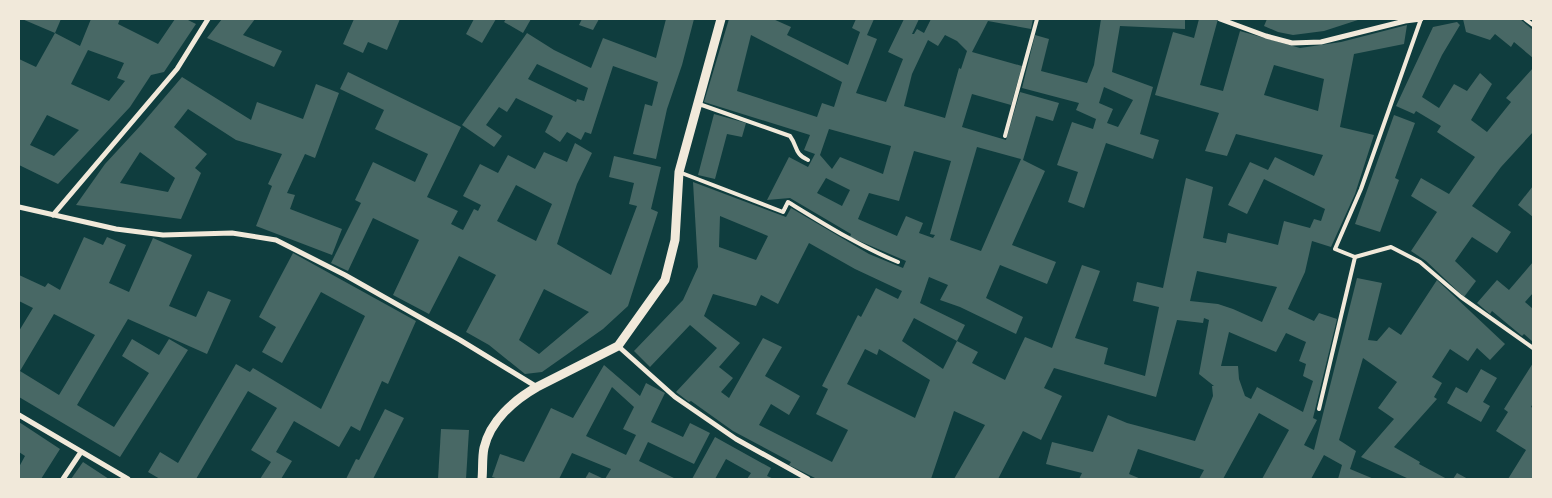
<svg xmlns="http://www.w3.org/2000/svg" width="1552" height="498" font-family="Barlow,sans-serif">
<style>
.building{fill:#486865;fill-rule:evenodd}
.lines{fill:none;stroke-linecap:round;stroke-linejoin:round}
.service{stroke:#f1e9da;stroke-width:4}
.minor{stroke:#f1e9da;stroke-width:5}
.tertiary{stroke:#f1e9da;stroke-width:9}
</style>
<rect width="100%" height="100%" fill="#0f3d3e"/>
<g class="building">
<path d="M22,19H61L55,33Z"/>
<path d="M91,19H120L118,24L158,44L175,19H186L196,24L164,72L151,75L130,107L58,184L19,165V59L36,67L55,33L80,46ZM88,50L124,63L117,78L125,81L109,101L71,84ZM47,115L79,130L54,156L30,145Z"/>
<path d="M222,19H255L243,35L282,51L274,67L207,38Z"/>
<path d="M354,19H400L387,50L368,42L363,53L343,44Z"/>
<path d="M474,19H496L482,43L466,34Z"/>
<path d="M506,19H531L523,33L504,22Z"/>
<path d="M582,19H599L593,30L579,25Z"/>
<path d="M666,19H694L682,65L667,109L656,159L633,154L645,104L652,106L658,82L613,66L591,134L585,132L581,140L567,132L560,142L545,132L553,116L516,98L507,112L499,107L486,125L502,136L494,147L462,125L527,33L554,50L591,68L603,38L656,58ZM537,64L588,88L584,101L577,99L576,102L528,79Z"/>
<path d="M729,19H773L791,27L787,35L848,65L860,32L852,28L856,19H874L867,35L877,39L856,93L886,102L903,59L888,52L904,19H919L912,34H914L917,29L924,33L931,19H1033L1031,29L988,21L972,52L1022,66L1011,105L972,94L962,127L1006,140L1020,92L1059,103L1053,121L1036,116L1023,160L1045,171L1012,245L1056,262L1047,284L1000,265L986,298L1023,317L1016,334L960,307L940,300L948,285L929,277L920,303L965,325L957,341L978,352L972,363L1005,380L1025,337L1052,348L1082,265L1100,271L1075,338L1108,348L1104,364L1145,376L1159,307L1133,301L1137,282L1163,288L1186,178L1213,187L1203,238L1226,243L1228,233L1278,245L1284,221L1310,228L1314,219L1321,221L1325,209L1264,179L1247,214L1228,205L1250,162L1268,170L1275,157L1314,176L1323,155L1236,134L1227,156L1205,151L1219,113L1155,95L1173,32L1194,38L1199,19H1218L1200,85L1223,91L1240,31L1300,48L1341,42L1407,25L1404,44L1354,54L1340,127L1374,135L1355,194L1331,247L1312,241L1305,272L1288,309L1314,321L1319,313L1337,319L1313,418L1317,420L1304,445L1314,450L1357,278L1382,283L1368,340L1377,341L1389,327L1401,335L1437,280L1505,344L1490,360L1477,348L1468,361L1450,349L1432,377L1442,383L1434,397L1437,399L1394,447L1420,462L1419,464L1447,479H1409L1361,457L1394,419L1378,408L1397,382L1363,358L1339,440L1356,451L1350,469L1374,479H1338L1342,465L1324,455L1311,479H1262L1289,430L1259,413L1223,479H1199L1204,470L1138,449L1129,474L1141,479H1079L1082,473L1046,464L1052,442L1093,452L1108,415L1127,423L1195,441L1213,396L1212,386H1214L1199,374L1209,320L1204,318L1203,323L1177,320L1156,397L1054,368L1044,388L1062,396L1041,440L1023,431L998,479H954L985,425L954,411L931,479H817L789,465L791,462L733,431L691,401L689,402L676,392L717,348L690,325L650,367L634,351L683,300L698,267L693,182L786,217L791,208L869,254L903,268L906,261L850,237L851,234L790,198L767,200L789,157L808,167L815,154L804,150L810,135L704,102ZM751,35L842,82L834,107L822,103L817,117L737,91ZM945,35L957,41L967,51L961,69L959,68L945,118L904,106L912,74L928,40L938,46ZM1274,65L1324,79L1318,111L1264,95ZM829,129L891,146L883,174L840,157L832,169L820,155ZM977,147L1021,159L981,251L950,240ZM914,151L951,161L930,234L935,235L933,238L919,233L923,223L906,216L897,236L858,219L869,193L899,201ZM826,178L850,190L842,206L817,193ZM720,216L768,236L756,260L719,247ZM809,243L855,269L902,291L898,299L876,288L861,317L858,315L822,386L828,389L816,414L848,430L832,462L759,425L771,404L789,415L800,396L765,376L782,347L763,338L729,398L721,392L733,378L719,367L740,343L704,316L713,294L756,306L761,295L778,304ZM1197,271L1277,287L1262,322L1233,309L1218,304L1190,301ZM914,318L957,341L943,369L902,341ZM1229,332L1276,352L1286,333L1306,342L1299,361L1306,364L1303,376L1313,381L1303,412L1257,387L1251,399L1245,396L1239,379L1238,366H1221ZM865,349L877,355L879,349L930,380L915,418L847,384Z"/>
<path d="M1101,19H1185V29L1120,26L1112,72L1153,87L1140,134L1159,140L1153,159L1106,143L1084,208L1068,202L1078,172L1057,165L1072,122L1093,129L1096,119L1076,110L1079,103L1022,88L1035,35L1049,39L1041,71L1087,83L1094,65ZM1104,87L1133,100L1118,127L1107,123L1113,109L1099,103Z"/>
<path d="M1267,19H1361L1324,31L1293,35L1278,32L1264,26Z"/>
<path d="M1463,19H1520L1533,30V58L1514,42L1511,47L1495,34L1490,40L1466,32Z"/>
<path d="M1457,22L1460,25L1442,55L1422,97L1439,108L1454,84L1467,91L1480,73L1492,84L1471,120L1487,132L1511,102L1506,98L1533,68V132L1501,167L1472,206L1511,232L1497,253L1472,237L1455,261L1476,281L1464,297L1426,261L1411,251L1437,212L1411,196L1421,178L1449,194L1475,157L1437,132L1441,126L1416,111L1414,114L1396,106L1433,27Z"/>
<path d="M348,72L461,127L427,197L458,211L451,224L463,230L474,209L478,211L481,205L463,196L480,164L498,173L508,155L535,169L544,152L567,162L575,143L592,153L577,184L557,244L611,275L637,206L629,204L634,183L609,177L614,156L661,167L651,209L658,212L628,306L603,329L542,372L525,374L489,345L466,332L496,275L459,256L429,314L393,295L419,240L373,218L348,271L331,263L361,203L355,200L373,162L415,182L428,154L375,129L384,110L340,89ZM516,185L552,204L536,241L497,221ZM544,289L589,312L539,354L519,340Z"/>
<path d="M182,77L251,120L257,102L303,119L316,84L339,93L315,158L305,154L287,193L295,195L290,209L342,229L332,255L256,226L272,186L268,184L282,154L236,140L188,109L174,127L207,154L195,168L201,173L181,219L76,205L105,164L141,125ZM140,152L175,178L168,192L120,183Z"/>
<path d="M714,114L746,123L742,137L727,134L715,179L698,175Z"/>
<path d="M1394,115L1415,123L1395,178L1399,180L1380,232L1355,224Z"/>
<path d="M1533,186V217L1518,205Z"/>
<path d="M84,237L103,245L107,237L126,245L109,283L129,292L153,238L192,255L169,306L196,317L208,291L231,300L207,354L128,319L77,405L114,427L149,373L122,356L132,339L159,355L169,339L188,350L120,457L19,397V331L33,308L19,301V275L45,287L48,283L60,290ZM54,314L95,335L59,395L20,371Z"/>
<path d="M293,253L416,321L388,384L382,381L360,431L351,426L339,447L294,421L276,452L292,461L281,479H260L271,462L251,450L277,408L248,391L196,479H160L148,472L160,452L178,463L236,364L250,372L253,368L321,409L365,316L321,292L282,363L262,352L276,327L259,317Z"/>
<path d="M1533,262V293L1525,302L1533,309V342L1524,334L1522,336L1492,311L1490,314L1477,303L1497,280L1509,290Z"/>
<path d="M1533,363V403L1531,407L1533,408V479H1508L1526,450L1496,431L1508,412L1504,409Z"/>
<path d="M604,365L640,396L646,383L665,393L651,422L683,437L690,423L710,433L694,464L648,442L639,461L676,479H605L611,469L572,453L559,479H499L492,477L500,454L524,462L551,408L573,418ZM612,387L634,407L623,429L636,435L626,455L586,436Z"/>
<path d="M1481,369L1497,378L1483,402L1490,406L1481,422L1447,403L1456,387L1467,393Z"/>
<path d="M385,409L404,418L373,479H346L356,459L359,460Z"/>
<path d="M19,422L60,449L41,479H19V467L25,456L19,452Z"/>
<path d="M441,429L469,430L466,479H438Z"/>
<path d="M715,437L771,468L767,476L774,479H747L751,473L726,459L715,479H692Z"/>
<path d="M83,462L109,479H71Z"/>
<path d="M589,472L604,479H585Z"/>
<path d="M1457,473L1468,479H1453Z"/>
</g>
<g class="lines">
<g class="service">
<path d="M1525,19L1533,25"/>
<path d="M699,104L790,136C798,147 794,154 808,160"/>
<path d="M1005,136L1037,19"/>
<path d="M679,172L783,212L788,202C824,224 859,246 898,262"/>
<path d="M1355,257L1391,247L1420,262L1461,297L1533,348"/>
<path d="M1319,409L1355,257L1335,249L1361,189L1421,19"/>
</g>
<g class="minor">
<path d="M1220,19L1266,36L1292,43L1321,42L1405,21L1421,19"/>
<path d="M19,207L116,229L163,235L232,233L276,240L345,275L460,340L537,387"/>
<path d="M53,215L177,69L208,19"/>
<path d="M618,346L675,397L736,439L808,479"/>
<path d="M19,415L128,479"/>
<path d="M63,479L81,452"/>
</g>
<path class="tertiary" d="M482,479C483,469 482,457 484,448C490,421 514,400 537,387L618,346L665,280L675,240L679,172L721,19"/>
</g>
<rect width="1552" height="498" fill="none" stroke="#f1e9da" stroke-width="40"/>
</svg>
